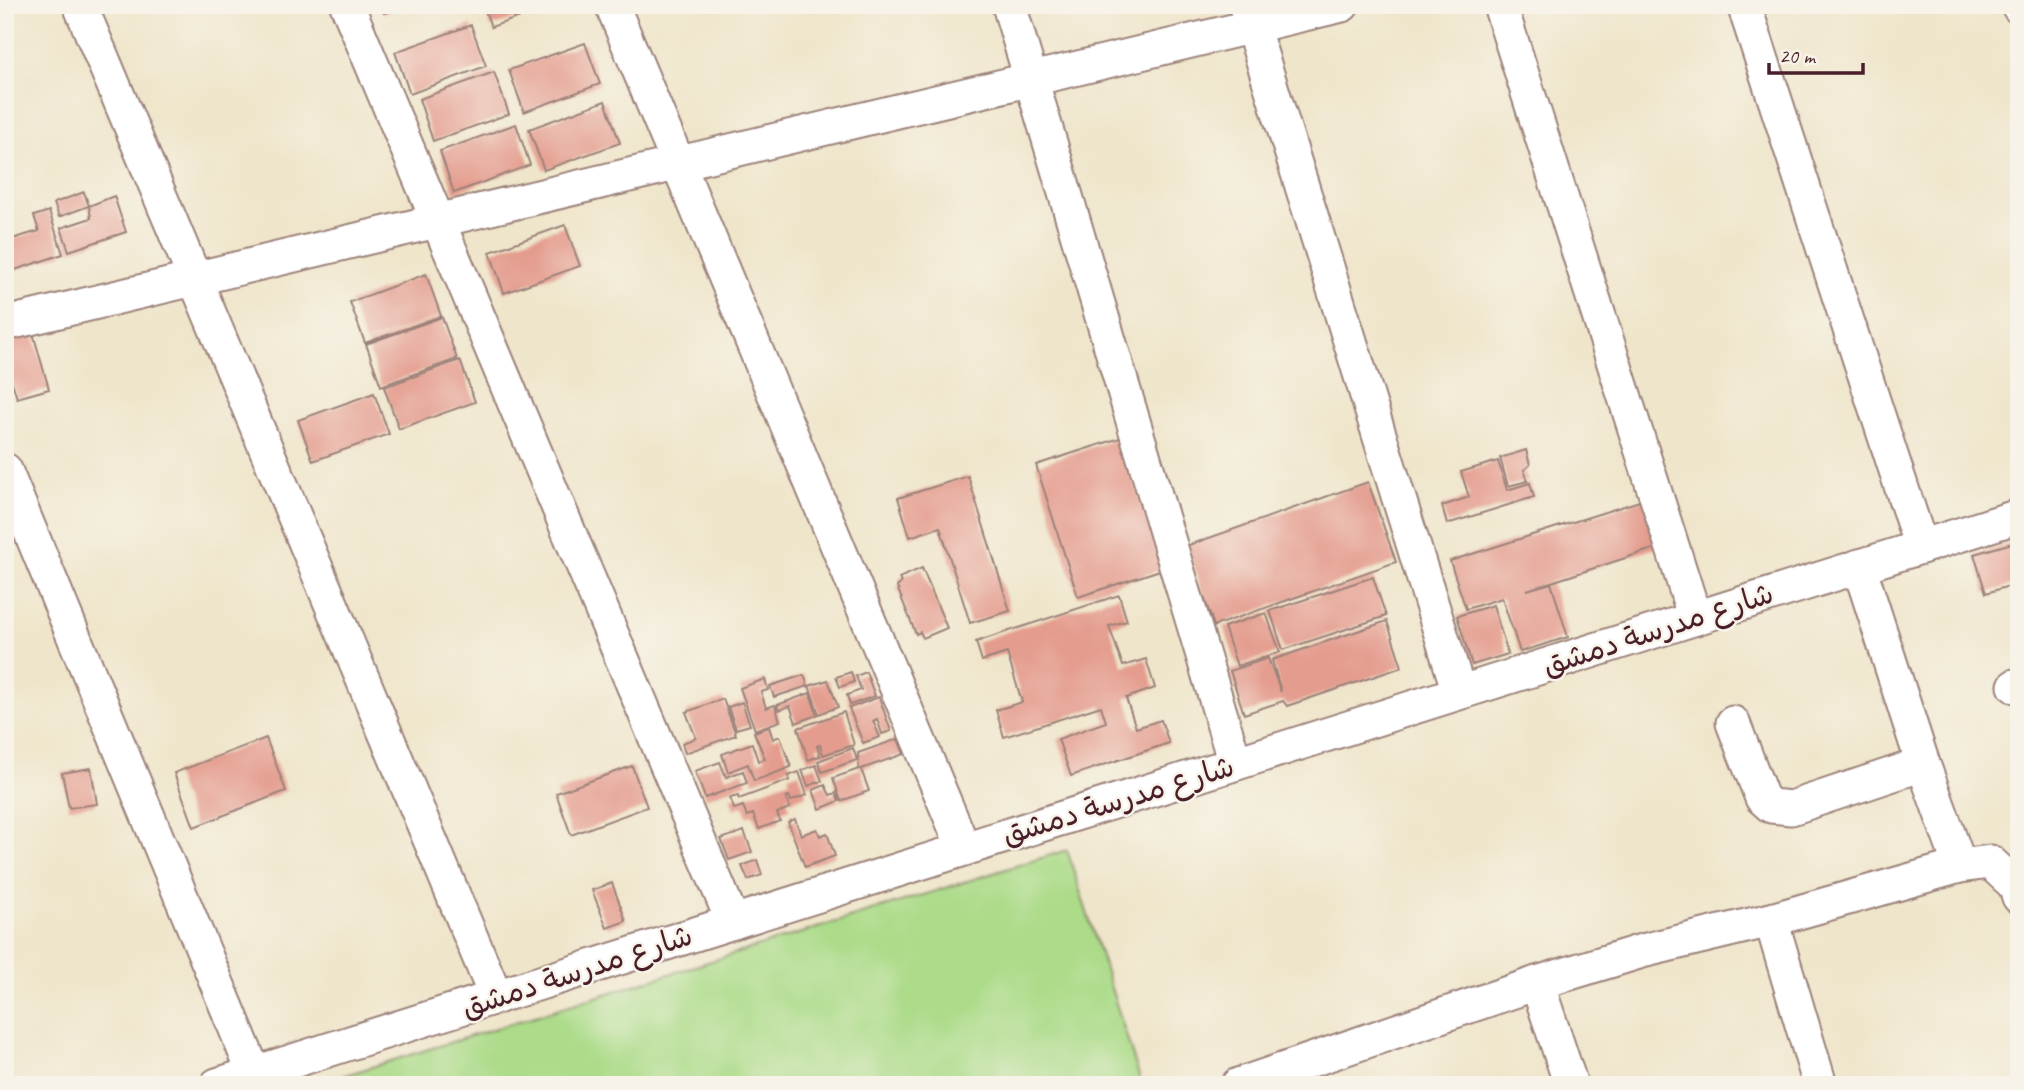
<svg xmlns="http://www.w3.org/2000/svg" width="2024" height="1090" font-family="Caveat,'Playpen Sans Arabic',sans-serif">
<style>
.green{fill:#acdb89;stroke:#7b7d5a;stroke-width:2}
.building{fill:#e49c8e}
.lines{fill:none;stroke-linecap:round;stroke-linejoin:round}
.minor-casing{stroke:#9c827a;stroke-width:37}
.minor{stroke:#fff;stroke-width:33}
.labels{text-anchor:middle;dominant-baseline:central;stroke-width:5;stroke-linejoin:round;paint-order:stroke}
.street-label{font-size:30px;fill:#4a1f2b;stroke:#f7f3e8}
</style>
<rect width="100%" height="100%" fill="#f7f3e8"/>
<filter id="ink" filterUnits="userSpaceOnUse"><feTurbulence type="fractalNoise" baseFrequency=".0143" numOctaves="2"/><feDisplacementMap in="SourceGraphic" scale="14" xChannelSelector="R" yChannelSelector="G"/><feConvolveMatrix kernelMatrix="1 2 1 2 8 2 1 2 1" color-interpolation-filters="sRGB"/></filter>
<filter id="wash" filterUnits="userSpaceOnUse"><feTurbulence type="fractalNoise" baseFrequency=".00686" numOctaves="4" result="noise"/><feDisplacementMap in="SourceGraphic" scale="28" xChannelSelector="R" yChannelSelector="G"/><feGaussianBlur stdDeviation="1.57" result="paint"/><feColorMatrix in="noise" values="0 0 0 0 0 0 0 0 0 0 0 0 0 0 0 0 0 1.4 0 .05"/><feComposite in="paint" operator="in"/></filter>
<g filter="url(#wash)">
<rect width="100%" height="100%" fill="#efe5ca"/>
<path class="green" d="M1067,850L1142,1085H314Z"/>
<g id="blocks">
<g class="building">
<path d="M381,5H405V6L384,13Z"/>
<path d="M483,5H552V6L491,27Z"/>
<path d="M471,25L486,66L410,94L395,52Z"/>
<path d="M585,43L600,84L524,112L509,70Z"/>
<path d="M494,72L509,114L433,141L419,99Z"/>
<path d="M605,101L620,143L544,170L529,129Z"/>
<path d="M516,124L530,165L454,193L440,151Z"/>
<path d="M84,192L89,206L59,217L54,203Z"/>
<path d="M114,196L126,232L69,251L61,228L91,218L89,206Z"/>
<path d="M49,211L63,254L12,271L5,241L39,231L34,216Z"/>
<path d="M565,225L580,266L504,293L490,252Z"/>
<path d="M426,274L441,316L365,343L350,302Z"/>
<path d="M442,317L457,359L381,386L366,344Z"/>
<path d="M33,333L49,389L17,398L5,360V342Z"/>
<path d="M460,360L475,402L399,429L384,387Z"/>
<path d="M374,393L389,434L313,461L298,420Z"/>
<path d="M1120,438L1163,569L1078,597L1036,465Z"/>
<path d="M1526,450L1530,465L1524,470L1528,481L1508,486L1500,458Z"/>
<path d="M1498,461L1507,490L1530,483L1534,497L1447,524L1442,506L1469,497L1461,472Z"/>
<path d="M968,476L1010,611L970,623L940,527L910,537L898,498Z"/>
<path d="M1368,482L1396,562L1214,626L1186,546Z"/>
<path d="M5,498L18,529L5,533Z"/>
<path d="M1646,499L1662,546L1527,590L1551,583L1568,637L1520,652L1502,598L1466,609L1450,561Z"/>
<path d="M2019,541V583L1986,593L1974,554Z"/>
<path d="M922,568L947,628L923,638L920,632L916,634L897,587L901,583L899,578Z"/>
<path d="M1373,577L1386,616L1283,650L1270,611Z"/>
<path d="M1119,595L1127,621L1109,626L1123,666L1146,659L1155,688L1126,698L1136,728L1161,720L1169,743L1071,776L1058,739L1106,722L1101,706L1004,737L996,710L1022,702L1007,653L982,661L976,642Z"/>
<path d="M1493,605L1508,654L1472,665L1457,616Z"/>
<path d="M1266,613L1280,652L1237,666L1224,627Z"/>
<path d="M1387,621L1402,667L1287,706L1283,701L1244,714L1230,671L1268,658L1281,692L1272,660Z"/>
<path d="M851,672L854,682L840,687L836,677Z"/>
<path d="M866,672L875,696L850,705L847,695L861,690L856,676Z"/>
<path d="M804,675L808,686L774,697L770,686Z"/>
<path d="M765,679L768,690L761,692L766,708L775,705L780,721L755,730L740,688Z"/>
<path d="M828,680L838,707L819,714L809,686Z"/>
<path d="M810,693L817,715L796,723L790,706L779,710L777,705Z"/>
<path d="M879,697L891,731L882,734L877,719L873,721L880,737L863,743L849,708Z"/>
<path d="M723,699L736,735L685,753L682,743L696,738L686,712Z"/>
<path d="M742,702L750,725L736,729L728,707Z"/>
<path d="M844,712L854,745L823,755L820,745L817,746L820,756L808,760L798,728Z"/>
<path d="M769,727L773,739L780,736L791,767L754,781L748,764L728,772L722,754L752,743L758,761L765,759L754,732Z"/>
<path d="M266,738L286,791L194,827L174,773Z"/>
<path d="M898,739L904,754L861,769L869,791L841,801L833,778L859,769L858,753Z"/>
<path d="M853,748L857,760L822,772L818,761Z"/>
<path d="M720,762L726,777L743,771L747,783L705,798L695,771Z"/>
<path d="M816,765L822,781L808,786L802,770Z"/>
<path d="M632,766L647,807L571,835L556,793Z"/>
<path d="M91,768L97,804L69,808L62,773Z"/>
<path d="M799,772L807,795L791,801L789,796L786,797L790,808L777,813L780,821L759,829L753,814L747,816L743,806L734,809L730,798L738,796L739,799L790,780L788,776Z"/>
<path d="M825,785L830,795L836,793L839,801L820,809L813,790Z"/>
<path d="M795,819L801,835L817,829L820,836L827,833L835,856L805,867L788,822Z"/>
<path d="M744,831L752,852L729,860L721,839Z"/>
<path d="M757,860L762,875L748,880L742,866Z"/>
<path d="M612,883L626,921L607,928L592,890Z"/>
</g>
</g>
</g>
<g filter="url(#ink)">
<use href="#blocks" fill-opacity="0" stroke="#9c827a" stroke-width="2"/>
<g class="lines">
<defs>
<g id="minor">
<path d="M80,5L496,997"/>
<path d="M347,5L733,922"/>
<path d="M612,5L964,849"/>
<path d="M1009,5L1235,763"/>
<path d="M1500,5L1695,618"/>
<path d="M1744,5L1921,547"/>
<path d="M2018,5L2019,7"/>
<path d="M1246,6L1459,692"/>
<path d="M5,324L1342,5"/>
<path d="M5,470L254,1073"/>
<path d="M1859,566L1923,764L1960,866"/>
<path d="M2015,686L2019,685"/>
<path d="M1733,723L1762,798L1771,806L1791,808L1923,764"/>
<path d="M1771,920L1820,1085"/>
<path d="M1537,983L1571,1085"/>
<path d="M217,1085L2019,516"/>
<path d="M1238,1085L1537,983L1642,951L1771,920L1960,866L1990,862L2015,885L2019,897"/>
</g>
</defs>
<use href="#minor" class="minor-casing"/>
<use href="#minor" class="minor"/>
</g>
</g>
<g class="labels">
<g class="street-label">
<text transform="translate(1658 629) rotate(-18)">شارع مدرسة دمشق</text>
<text transform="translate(1118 800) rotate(-17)">شارع مدرسة دمشق</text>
<text transform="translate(577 971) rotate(-18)">شارع مدرسة دمشق</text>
</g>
</g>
<rect width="2024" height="1090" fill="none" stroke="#f7f3e8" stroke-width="28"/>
<path d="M1769 63v10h94v-10" fill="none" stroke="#4a1f2b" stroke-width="3.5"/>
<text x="1779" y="63" font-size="21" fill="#4a1f2b" stroke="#f7f3e8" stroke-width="5" paint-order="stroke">20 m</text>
</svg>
